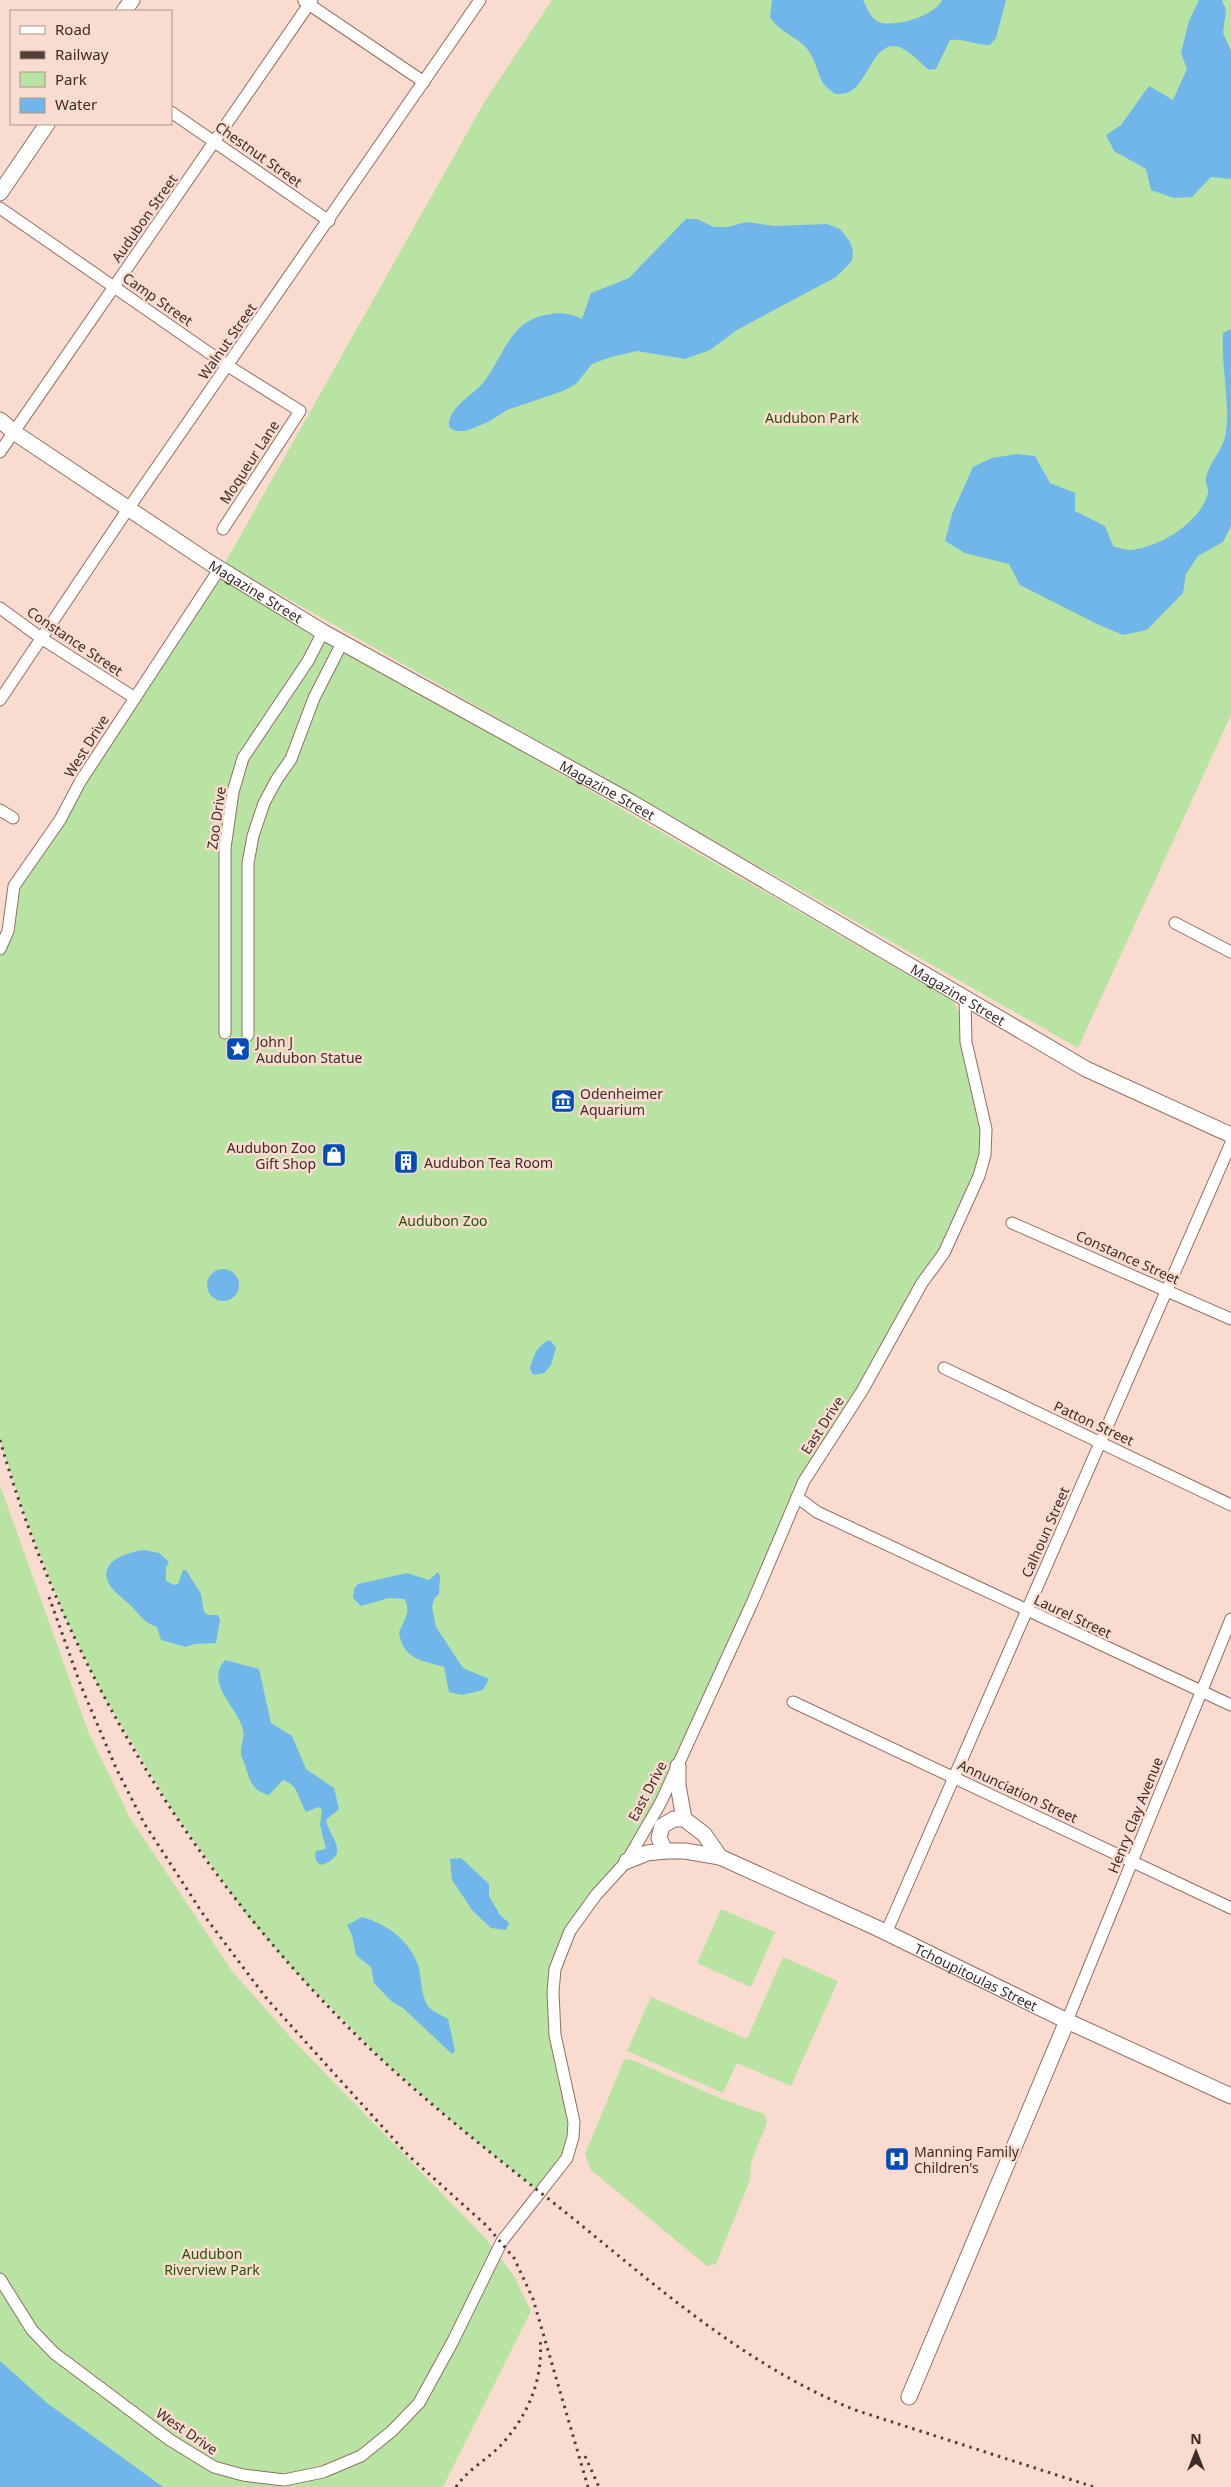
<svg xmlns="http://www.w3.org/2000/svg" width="1231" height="2487" font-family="'Noto Sans',sans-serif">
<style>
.green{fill:#b9e3a3}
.water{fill:#70b6eb}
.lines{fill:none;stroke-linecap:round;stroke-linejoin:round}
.street-casing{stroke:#916f62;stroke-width:13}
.secondary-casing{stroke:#916f62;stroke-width:17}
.street{stroke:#fff;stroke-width:11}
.secondary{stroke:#fff;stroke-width:15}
.rail{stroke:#51403a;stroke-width:3;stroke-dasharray:2.5 5;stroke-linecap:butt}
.labels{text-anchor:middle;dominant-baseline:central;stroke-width:5;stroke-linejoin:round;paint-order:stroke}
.street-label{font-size:14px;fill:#3c2d28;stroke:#fadbcf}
.park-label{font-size:14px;fill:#285008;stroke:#fadbcf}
.poi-label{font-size:14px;fill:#3c2d28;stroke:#fadbcf;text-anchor:start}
</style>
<rect width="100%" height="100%" fill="#fadbcf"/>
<g class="green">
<path d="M552,0H1231V715L1078,1048L225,563L485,101Z"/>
<path d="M221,577L953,1001L965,1023L986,1129L965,1210L797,1497L649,1821L561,1951L553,1992L574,2122L567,2158L540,2192L465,2132L391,2068L294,1970L248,1917L170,1806L102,1693L65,1617L24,1513L0,1440V949L14,886Z"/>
<path d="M0,1485L88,1731L130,1818L232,1971L294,2041L488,2241L514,2276L531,2311L443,2487H56L0,2436Z"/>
<path d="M721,1909L775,1932L751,1987L697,1963Z"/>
<path d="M783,1957L838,1981L791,2086L737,2063L723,2093L627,2051L651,1997L747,2039Z"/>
<path d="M630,2059L722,2099L764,2114L767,2122L751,2163L750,2180L716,2264L707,2266L591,2170L585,2154L624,2060Z"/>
</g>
<g class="water">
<path d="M772,0H863C867,8 870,18 879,22C894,28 935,16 942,0H1006L996,38L990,45C976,45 964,38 950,40L936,69L929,70C921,64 914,55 905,50C879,33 869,75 856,87C849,94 843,94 835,94C831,91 826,87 823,83C817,73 816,60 808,50C797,36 780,33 770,17Z"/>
<path d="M1199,0H1222L1226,10L1223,33L1231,51V179L1211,177L1192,197L1174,198L1151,190L1146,169L1114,151L1106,135L1121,125L1149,86L1173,100L1187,69L1181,53L1189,21Z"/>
<path d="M686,219H697L714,227H728L746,222L775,226L827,224L840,229L849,240L853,251L852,261L836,277L737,330L710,350L685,359L637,351L611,357L592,364L576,384L563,391L507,410L488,422L466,431H455L449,427C447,408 471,397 483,383C504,357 508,323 545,315C561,312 568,313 582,319L591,293L629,278Z"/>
<path d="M1231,329V526L1223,542L1198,556L1186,574L1183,593L1147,630L1123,635L1097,624L1020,585L1009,564L965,553L945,541L952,514L973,467L992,458L1017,454L1035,456L1050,483L1075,493V511L1105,526L1113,546C1119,548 1126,550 1131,550C1160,547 1200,523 1208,493C1209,488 1205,483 1206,478C1209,462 1224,449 1226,433C1230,399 1221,366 1223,333Z"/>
<circle cx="223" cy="1285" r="16"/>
<path d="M550,1340L556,1348L551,1365L544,1373L533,1375L530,1368C533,1356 538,1344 550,1340Z"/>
<path d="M144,1550L159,1553L169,1562L166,1567V1581L174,1585L178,1584L183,1570H186L201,1594L204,1612L208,1615H218L220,1620L216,1643L194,1644L186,1647L161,1640L157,1627C141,1621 141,1615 130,1605C123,1598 112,1591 108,1582C99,1560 129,1552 144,1550Z"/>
<path d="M438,1572L440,1576L439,1594L434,1599L432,1607L436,1627L463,1668L489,1679L483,1690L462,1695L449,1692L444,1667C422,1660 403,1660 399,1632C404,1621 412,1610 404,1599L389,1598L361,1606L353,1598L354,1589L358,1584L407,1573L429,1580Z"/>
<path d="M225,1660L259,1669L271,1723L292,1736L306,1769L334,1788L339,1809L326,1820C330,1839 352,1854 321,1865C315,1861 314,1857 316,1851L326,1849L320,1825L322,1809L318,1807L306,1812C298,1799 299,1785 283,1780L269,1795C253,1791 250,1782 246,1768C245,1762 241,1759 241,1753C240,1746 245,1738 243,1730C238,1707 204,1684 225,1660Z"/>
<path d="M461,1858L489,1884V1896L500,1915L509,1923L506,1930L491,1928L473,1911L452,1880L450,1859Z"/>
<path d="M362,1917C387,1924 409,1940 418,1965C422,1978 420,1994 428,2006C432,2012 442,2015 448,2019L455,2051L452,2054L403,2008L391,2001L374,1983L371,1967L356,1955L352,1935L347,1925Z"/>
<path d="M0,2361L47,2403L163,2487H0Z"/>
</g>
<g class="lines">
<defs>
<g id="street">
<path d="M304,1L424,82"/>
<path d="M171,112L329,221"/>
<path d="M0,208L228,366L300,411L223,529"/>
<path d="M0,452L312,0"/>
<path d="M0,608L41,638L135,698"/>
<path d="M0,700L128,509L480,0"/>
<path d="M0,810L13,818"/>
<path d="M1175,923L1231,952"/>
<path d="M0,949L8,931L14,886L60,820L80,782L220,568"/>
<path d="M225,1033V848L233,792L243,758L308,661L323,632"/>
<path d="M248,1035V863L253,836L264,803L277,779L291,759L314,698L342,643"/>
<path d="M1012,1223L1231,1319"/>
<path d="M944,1368L1231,1505"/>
<path d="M797,1497L817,1512L1231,1705"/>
<path d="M793,1702L1231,1908"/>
<path d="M886,1933L1231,1143"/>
<path d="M1067,2021L1231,1619"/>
<path d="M0,2279L32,2330L54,2353L170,2440L214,2467L243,2475L284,2480L323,2472L361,2456L392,2431L419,2403L453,2341L502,2241L567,2158L573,2137L574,2122L555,2035L553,1992L555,1969L570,1931L596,1895L627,1861L661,1802L753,1601L804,1481L862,1391L922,1283L944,1253L979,1176L985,1155L986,1129L966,1042L965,999"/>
</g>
<g id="secondary">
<path d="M124,11L132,0"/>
<path d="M0,193L47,124"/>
<path id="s1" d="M0,420L15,433L207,561L323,632L629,801L1086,1069L1231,1135"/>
<path d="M678,1766V1785L684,1819L704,1834L720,1857"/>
<path d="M665,1851L659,1838L662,1826L674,1819H684"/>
<path id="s2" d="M627,1861L647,1853L665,1851H685L720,1857L877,1928L1067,2021L1231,2096"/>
<path d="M909,2397L1067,2021"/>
</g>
</defs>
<use href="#street" class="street-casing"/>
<use href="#secondary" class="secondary-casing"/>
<use href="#street" class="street"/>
<use href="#secondary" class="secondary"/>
<g class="rail">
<path d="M0,1440C64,1664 191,1871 356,2035C424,2102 500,2160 575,2220C663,2292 749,2367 855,2410L1094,2487"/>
<path d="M49,1597L81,1686L116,1768L144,1823L203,1914L267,1999L340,2080L409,2156L487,2226L514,2258L533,2299L588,2487"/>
<path d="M585,2456L599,2487"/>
<path d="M456,2487C468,2469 487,2460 501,2445C528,2416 544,2378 540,2338"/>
</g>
</g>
<defs>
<symbol id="sight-square" viewBox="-11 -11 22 22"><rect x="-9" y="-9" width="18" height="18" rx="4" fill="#004db7" stroke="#fadbcf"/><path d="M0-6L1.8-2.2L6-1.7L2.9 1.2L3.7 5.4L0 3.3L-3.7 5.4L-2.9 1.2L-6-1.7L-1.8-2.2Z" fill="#fff"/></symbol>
<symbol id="museum-square" viewBox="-11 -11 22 22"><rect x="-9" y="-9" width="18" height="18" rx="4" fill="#004db7" stroke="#fadbcf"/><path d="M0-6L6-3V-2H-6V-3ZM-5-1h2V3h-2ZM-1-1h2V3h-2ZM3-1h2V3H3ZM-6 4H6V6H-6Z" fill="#fff"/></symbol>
<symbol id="shop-square" viewBox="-11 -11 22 22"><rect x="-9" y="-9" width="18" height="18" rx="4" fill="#004db7" stroke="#fadbcf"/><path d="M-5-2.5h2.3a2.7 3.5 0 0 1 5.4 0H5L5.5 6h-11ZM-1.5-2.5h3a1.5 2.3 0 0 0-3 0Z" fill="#fff"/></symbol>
<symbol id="building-square" viewBox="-11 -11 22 22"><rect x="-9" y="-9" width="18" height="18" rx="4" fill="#004db7" stroke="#fadbcf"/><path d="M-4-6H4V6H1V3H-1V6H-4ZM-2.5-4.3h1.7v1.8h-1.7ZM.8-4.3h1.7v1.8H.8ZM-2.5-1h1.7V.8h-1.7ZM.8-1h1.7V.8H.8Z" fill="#fff"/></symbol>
<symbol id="hospital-square" viewBox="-11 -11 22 22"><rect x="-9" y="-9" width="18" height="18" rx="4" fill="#004db7" stroke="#fadbcf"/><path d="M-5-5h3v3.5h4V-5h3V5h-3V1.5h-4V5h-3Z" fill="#fff"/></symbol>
</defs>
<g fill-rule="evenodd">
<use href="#sight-square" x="224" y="1035" width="28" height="28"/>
<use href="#museum-square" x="549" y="1087" width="28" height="28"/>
<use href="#shop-square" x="320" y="1141" width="28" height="28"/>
<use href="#building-square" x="392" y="1148" width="28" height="28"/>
<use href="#hospital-square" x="883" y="2145" width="28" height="28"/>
</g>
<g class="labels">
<g class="street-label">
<text transform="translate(259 154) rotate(35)">Chestnut Street</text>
<text transform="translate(144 218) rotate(-55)">Audubon Street</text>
<text transform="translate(158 299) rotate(35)">Camp Street</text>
<text transform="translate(227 341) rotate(-55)">Walnut Street</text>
<text transform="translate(249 462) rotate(-57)">Moqueur Lane</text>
<text stroke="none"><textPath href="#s1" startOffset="308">Magazine Street</textPath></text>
<text transform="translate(75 641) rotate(34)">Constance Street</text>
<text transform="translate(86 746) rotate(-58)">West Drive</text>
<text stroke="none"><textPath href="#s1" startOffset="712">Magazine Street</textPath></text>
<text transform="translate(216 818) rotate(-82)">Zoo Drive</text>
<text stroke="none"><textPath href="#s1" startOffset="1118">Magazine Street</textPath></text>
<text transform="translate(1128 1257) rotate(24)">Constance Street</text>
<text transform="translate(1094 1423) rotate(25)">Patton Street</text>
<text transform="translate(822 1425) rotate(-57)">East Drive</text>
<text transform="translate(1045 1532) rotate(-66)">Calhoun Street</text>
<text transform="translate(1073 1616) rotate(25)">Laurel Street</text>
<text transform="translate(647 1791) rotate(-62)">East Drive</text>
<text transform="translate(1018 1791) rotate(25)">Annunciation Street</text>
<text transform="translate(1135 1815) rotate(-68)">Henry Clay Avenue</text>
<text stroke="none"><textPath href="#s2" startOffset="378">Tchoupitoulas Street</textPath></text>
<text transform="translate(187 2431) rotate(34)">West Drive</text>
</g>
<g class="park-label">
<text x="812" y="417">Audubon Park</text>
<text x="443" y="1220">Audubon Zoo</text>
<text x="212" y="2253">Audubon<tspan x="212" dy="16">Riverview Park</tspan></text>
</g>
<g class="poi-label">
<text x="256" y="1041">John J<tspan x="256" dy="16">Audubon Statue</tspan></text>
<text x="580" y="1093">Odenheimer<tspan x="580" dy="16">Aquarium</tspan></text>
<text x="316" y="1147" text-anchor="end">Audubon Zoo<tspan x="316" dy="16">Gift Shop</tspan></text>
<text x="424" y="1162">Audubon Tea Room</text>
<text x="914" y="2151">Manning Family<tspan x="914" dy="16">Children's</tspan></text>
</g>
</g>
<rect x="10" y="10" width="162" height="115" fill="#fadbcf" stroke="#ae958c"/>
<rect x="20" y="26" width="25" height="8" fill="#ffffff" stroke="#ae958c"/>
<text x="55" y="35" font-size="15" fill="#3c2d28">Road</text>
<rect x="20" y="51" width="25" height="8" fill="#51403a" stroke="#ae958c"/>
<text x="55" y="60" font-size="15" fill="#3c2d28">Railway</text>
<rect x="20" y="72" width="25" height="15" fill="#b9e3a3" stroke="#ae958c"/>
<text x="55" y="85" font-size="15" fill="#3c2d28">Park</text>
<rect x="20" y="98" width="25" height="15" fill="#70b6eb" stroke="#ae958c"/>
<text x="55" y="110" font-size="15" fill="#3c2d28">Water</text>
<g transform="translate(1196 2452)" stroke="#fadbcf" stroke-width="4" paint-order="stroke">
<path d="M0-4L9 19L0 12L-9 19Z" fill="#3c2d28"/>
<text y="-8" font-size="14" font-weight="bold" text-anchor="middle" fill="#3c2d28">N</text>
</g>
</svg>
